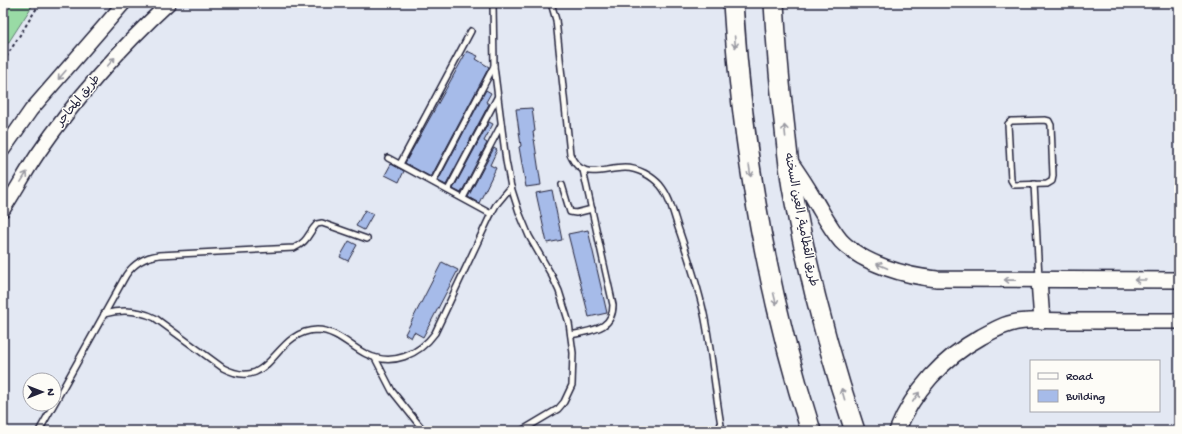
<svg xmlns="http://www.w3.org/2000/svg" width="1182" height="434" font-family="'Gochi Hand','Playpen Sans Arabic',sans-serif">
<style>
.green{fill:#99dba5;stroke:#5e7e70}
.building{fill:#a6bbe9;stroke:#22223b}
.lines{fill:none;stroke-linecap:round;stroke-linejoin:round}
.service-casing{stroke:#22223b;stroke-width:8}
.tertiary-casing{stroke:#22223b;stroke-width:16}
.secondary-casing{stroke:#22223b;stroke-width:18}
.motorway-casing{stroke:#22223b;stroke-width:22}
.path{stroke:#22223b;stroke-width:2;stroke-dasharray:3 3;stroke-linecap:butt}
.service{stroke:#fdfcf7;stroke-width:5}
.tertiary{stroke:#fdfcf7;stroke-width:13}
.secondary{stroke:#fdfcf7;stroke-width:15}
.motorway{stroke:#fdfcf7;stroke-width:19}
.oneway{stroke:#9a9aa2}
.labels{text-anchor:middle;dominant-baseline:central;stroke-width:3;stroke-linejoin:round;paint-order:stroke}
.street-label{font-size:12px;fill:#22223b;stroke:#fdfcf7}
</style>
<rect width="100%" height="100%" fill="#e3e8f3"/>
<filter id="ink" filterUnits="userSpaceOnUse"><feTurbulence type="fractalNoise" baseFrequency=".025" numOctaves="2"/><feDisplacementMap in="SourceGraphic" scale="8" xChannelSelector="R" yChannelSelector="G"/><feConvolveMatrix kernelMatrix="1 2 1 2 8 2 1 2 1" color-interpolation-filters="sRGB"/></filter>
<g filter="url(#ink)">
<path class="green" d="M3,3H34L3,51Z"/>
<g class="building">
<path d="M467,51L478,56L476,59L489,67L431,177L405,163Z"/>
<path d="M486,90L491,93L486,102L489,104L446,185L438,181Z"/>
<path d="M532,108L535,131L533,132L541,185L526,187L519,147L521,146L516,109Z"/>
<path d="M489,122L493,124L484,141L487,143L461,193L453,189Z"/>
<path d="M494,148L497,150L490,165L496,168L479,203L468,197Z"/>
<path d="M391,164L404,171L399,182L385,175Z"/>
<path d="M552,190L562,240L547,243L536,193Z"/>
<path d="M365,210L373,214L364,230L356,226Z"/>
<path d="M588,230L607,313L589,317L568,234Z"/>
<path d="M349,241L357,245L348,261L340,257Z"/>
<path d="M442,262L458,270L423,337L414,332L411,338L405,334Z"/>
</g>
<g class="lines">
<defs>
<g id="service">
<path d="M493,3L494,66L506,161L511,187L519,212L529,236L552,276L559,291L569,323L573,353L572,385L564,402L558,409L521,431"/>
<path d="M551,3L556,20L570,154C581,182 603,168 625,168C638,168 652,176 660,185C671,198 674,217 680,233C689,260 698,286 704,314C712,353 715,392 722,431"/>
<path d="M1045,120L1049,121L1051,125L1053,176L1052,181L1047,184L1014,185L1011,180L1008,124L1011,121H1013Z"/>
<path d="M388,158L491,214"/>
<path d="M400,164L471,31"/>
<path d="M433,182L494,66"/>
<path d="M1034,184L1039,277"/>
<path d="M562,185L570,212L576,213L592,209"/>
<path d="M448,190L498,96"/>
<path d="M463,198L501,125"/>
<path d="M104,314C122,309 138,310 155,318L223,368C273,394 272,331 317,330C336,330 350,346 366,354C392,367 419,355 435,333L491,214L496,205L511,187"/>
<path d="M571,335C590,330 613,331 613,305L583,170"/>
<path d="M375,358L392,391L424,431"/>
<path d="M39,431L126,275C134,263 145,257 159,255L294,248C309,241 307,234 317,224L322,223L367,239"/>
</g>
<g id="tertiary">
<path d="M3,150L31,110L124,3"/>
<path d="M3,210C15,192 25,173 37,155C74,101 120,48 169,3"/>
</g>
<g id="secondary">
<path d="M789,160C798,173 807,186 814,199C823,214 830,228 841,241C863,264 906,276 937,279L1179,280"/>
<path d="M1039,280L1042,321"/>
<path d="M897,431C913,391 943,358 981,337C992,331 1004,324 1017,322C1037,319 1058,321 1078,321C1112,321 1145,321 1179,321"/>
</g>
<g id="motorway">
<path d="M733,3C742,148 767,293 811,431"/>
<path d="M774,3C776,39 779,76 783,112C786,137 788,162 792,187C807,270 828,351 855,431"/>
</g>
</defs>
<use href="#service" class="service-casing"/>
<use href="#tertiary" class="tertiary-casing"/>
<use href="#secondary" class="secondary-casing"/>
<use href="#motorway" class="motorway-casing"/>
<path class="path" d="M3,62L40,3"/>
<use href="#service" class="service"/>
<use href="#tertiary" class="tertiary"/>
<use href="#secondary" class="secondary"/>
<use href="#motorway" class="motorway"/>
</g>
<defs><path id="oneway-shaft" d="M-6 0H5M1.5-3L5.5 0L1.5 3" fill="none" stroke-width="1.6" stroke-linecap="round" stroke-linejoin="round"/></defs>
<g class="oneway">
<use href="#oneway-shaft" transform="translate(735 42) rotate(86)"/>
<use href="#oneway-shaft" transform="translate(111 62) rotate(-49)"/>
<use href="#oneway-shaft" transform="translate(62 75) rotate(131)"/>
<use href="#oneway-shaft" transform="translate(785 131) rotate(-96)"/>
<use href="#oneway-shaft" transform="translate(750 171) rotate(82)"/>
<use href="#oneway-shaft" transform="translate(24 177) rotate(-58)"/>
<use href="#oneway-shaft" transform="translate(882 266) rotate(-157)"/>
<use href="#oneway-shaft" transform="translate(1010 280) rotate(-179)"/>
<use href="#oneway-shaft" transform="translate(1140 280) rotate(180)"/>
<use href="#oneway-shaft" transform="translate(775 299) rotate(76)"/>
<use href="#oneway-shaft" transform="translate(843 394) rotate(-106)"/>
<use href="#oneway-shaft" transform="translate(916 397) rotate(-56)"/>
</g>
</g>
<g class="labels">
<g class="street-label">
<text transform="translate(79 101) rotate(-51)">طريق المحاجر</text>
<text transform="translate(800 220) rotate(79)">طريق القطامية, العين السخنه</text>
</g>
</g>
<rect width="1182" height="434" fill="none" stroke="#fdfcf7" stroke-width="16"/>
<rect x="8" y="8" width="1166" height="418" fill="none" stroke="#22223b" stroke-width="1.5" filter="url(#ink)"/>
<rect x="1030" y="360" width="130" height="52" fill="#fdfcf7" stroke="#a5a5ac"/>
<rect x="1038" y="373" width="20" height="6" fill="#fdfcf7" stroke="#a5a5ac"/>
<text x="1066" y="380" font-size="12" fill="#22223b">Road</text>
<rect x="1038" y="390" width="20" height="12" fill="#a6bbe9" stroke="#a5a5ac"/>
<text x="1066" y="400" font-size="12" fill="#22223b">Building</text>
<g transform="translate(42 392) rotate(90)"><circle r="19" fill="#fdfcf7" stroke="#a5a5ac"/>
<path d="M0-3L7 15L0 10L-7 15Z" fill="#22223b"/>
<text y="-6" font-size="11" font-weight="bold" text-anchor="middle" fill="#22223b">N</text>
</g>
</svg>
